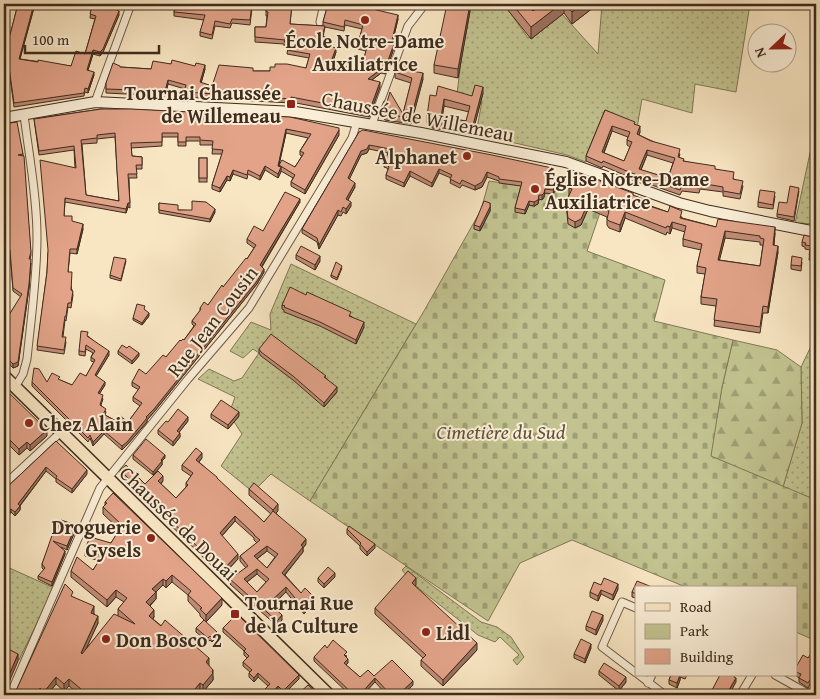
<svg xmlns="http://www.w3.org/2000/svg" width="820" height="699" font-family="'Gentium Book Plus',serif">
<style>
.green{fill:url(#green-dots);stroke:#807856}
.forest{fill:url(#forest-firs);stroke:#807856}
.cemetery{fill:url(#cemetery-stones);stroke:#807856}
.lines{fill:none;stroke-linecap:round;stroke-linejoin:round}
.street-casing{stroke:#6d5a46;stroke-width:9}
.secondary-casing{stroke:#3f2c1d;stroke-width:12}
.primary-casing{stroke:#3f2c1d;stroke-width:14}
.street{stroke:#faeed7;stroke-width:7}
.secondary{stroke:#faeed7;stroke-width:10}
.primary{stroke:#f8e5c2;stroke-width:11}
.wall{fill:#c28c76;stroke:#3f2c1d;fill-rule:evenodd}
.shaded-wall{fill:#9e7260;stroke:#3f2c1d}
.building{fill:#e2a389;stroke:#3f2c1d;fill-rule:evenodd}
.poi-dot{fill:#8f2418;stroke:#faeed7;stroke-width:2}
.labels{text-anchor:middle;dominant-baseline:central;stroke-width:4;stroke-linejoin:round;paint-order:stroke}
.poi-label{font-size:20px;font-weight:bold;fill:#3f2c1d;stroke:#faeed7;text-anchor:start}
.street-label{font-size:20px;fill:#3f2c1d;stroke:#faeed7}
.park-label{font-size:20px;font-style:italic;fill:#60523a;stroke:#faeed7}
</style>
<defs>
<pattern id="green-dots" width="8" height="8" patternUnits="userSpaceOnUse" patternTransform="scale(1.25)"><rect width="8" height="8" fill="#c2c390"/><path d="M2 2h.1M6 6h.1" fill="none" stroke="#9f9f75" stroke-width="1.8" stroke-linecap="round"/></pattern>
<pattern id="forest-firs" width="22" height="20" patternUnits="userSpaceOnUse" patternTransform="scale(1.25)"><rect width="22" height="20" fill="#c2c390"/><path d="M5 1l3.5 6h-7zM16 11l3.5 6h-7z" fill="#9f9f75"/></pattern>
<pattern id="cemetery-stones" width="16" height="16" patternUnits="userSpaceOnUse" patternTransform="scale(1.25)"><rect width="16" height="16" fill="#c2c390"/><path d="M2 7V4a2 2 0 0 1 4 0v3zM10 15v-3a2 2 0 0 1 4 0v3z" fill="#9f9f75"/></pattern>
</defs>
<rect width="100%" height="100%" fill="#f8e5c2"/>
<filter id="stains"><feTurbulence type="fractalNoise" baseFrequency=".004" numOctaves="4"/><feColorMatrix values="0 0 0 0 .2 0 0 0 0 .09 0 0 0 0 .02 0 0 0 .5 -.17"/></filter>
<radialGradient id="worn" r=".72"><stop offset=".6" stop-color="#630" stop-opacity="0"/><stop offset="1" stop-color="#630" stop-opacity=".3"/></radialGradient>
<g class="green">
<path d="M468,4H504L528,38L562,14L598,54L602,4H750L736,92L695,84L692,113L642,99L637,128L604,116L586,162L567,155L476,134L482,101L457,94Z"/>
<path d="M816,125V224L795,223Z"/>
<path d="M291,264L416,324L310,501L271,474L253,492L221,466L242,434L229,414L235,397L198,379L209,369L234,381L242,378L259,353L253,349L243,358L230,351L251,322L271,330L270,314Z"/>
<path d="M816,336V500L783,487L802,423L801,367Z"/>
<path d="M5,566L54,588L19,660L4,651Z"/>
<path d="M406,566L481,622L497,627L511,637L524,657L517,665L513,660L519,655L500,637L495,642L478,635L417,587L402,570Z"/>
</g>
<path class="forest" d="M733,340L777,350L801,367L802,423L783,487L710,456L722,387Z"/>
<path class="cemetery" d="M554,175L555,178L572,183L575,180L576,177L608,189L587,251L665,280L654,321L733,340L722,387L711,456L816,500V641L796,632V588H688L572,540L520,563L488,621L310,501L424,311L481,210L489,181L524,186L529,205L534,207C539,203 540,197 545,193L551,195L553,191Z"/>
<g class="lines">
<defs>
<g id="street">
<path d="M320,22L324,4"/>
<path d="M95,102L131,4"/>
<path d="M372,124L408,26L425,4"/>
<path d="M15,387L23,374L27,359C31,319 37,278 37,237C37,197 29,155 24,115"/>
<path d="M4,485L61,432"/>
<path d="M636,608L622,602L602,647L636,673"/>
<path d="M639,675L665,695"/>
<path d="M775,675L811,695"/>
<path d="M648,683L652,675"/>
<path d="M10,695L100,488L188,379L249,308L352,138L357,122"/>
<path d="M740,695L752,675"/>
</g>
<path id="secondary" d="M4,118L95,102L295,112L421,133L566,162L679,203L710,211L816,232"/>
<path id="primary" d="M4,376L329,695"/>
</defs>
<use href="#street" class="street-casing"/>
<use href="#secondary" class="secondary-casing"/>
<use href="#primary" class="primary-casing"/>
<use href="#street" class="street"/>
<use href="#secondary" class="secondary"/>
<use href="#primary" class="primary"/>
</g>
<g class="wall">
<path d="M18,4H35L20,59L71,66L85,54L95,19L90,18L91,10L77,6V4H102L119,15L103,52L100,56L93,54L88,70L94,75L88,93L85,92L84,96L14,107L9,70L4,93V60L7,48L4,47V33L10,35Z"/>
<path d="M176,4H292L290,24L323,26V22L328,4L398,19L393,40L395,45L385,74L381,73L372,80L380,87L369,117L291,102V103L184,97L185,89L168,84L165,96L106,93V83L120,67L151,69L171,64L205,69L201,83L212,86L253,71H270L306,68L309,58L287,54L288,47L284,46V44L255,42V27H266L267,16H266V9L252,8L250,25L232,23L230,28L215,26L212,39L200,36V32L204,20L174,16V12ZM345,25L362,29L358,44V49L366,51L361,69H353L333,62L336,52L327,46L328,42L323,37L325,27L344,31Z"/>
<path d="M503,4H527L533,11L542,4H598L572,24L564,13L531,39Z"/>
<path d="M470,11L458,78L434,73V65Z"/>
<path d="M413,71L423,79L411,124L385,120L381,114V108L403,114L411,83L395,78V72Z"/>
<path d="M483,93L472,135L432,128V124L427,123V116L436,96H472ZM444,106L469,112L466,121L442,117Z"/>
<path d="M101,109L339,135L305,194L291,186V182L293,178L281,171L278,178L265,170L260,180L248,174L247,179L233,174L230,181L227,180L220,192L212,189V185L222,154H212L213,145H200V141H186V146H178V137H162V146L131,148L132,156L142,157V169H136L137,178H129L130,208L128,207L126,213L65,202L64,216L83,229L77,254L70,253L68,272L73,295L71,308L68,307L66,321L65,320L63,337L66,342L64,354L37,350L47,272L48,253L75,168L74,150L39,155L34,119ZM286,133L308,138L300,151V155L302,156L295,167L279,164ZM115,137L119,201L86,195L82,144L97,143V139Z"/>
<path d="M605,110L635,124L640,132L639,135L680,154L679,157L684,161L715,169L734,179L743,186L740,199L723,196V192L700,189L699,193L682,191L680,195L629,177L603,166L602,168L586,161V156ZM612,131L628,137L627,140V145L630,147L624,161L604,153ZM647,155L673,163L668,178L641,170Z"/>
<path d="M4,124L23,154L31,255L30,259L29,288L18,366L13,368L4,359V317L9,315L21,297L13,291L10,253L8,254V242L4,243V223H6L5,210H4Z"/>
<path d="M359,132L552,174L560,188L557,191L554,192L553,194L545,193L544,197L542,200L539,199L538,204L534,206L529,205L525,214L515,212V208L521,186L499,183V181L487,177L482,187L475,190L462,185L460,188L450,183L451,178L439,173L432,187L410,176L404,187L386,179V175L388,170L387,168L384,167V162L388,153L369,149L367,153L361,155L349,179L355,187L348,200L351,206L346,214L343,212L341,216L338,215L319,249L317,242L302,233V229Z"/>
<rect x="199" y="158" width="8" height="24"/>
<path d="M569,188L633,195L651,206L682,217V218L716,227L775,233L774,245L778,252L768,313H763L760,333L714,326L716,306L701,304V297L705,274L697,273V266L701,250L683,246V239L685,232L672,228L670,234L667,232L666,235L625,218L620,232L609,228L607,225V217L588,209L581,225L575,228L568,224L566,202L569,195ZM725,238L760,242V245H763L760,266L719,260Z"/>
<path d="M799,191L794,221L777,217V214Z"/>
<path d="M775,196L773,209L758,207V202Z"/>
<path d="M300,202L262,267L264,272L257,284L154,412L147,420V422L127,445L122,450L104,434L93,446L90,438L88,442L32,386V382H47L60,380L72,385L86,376L94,362L91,361V357L93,353L86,349L85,356L79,355V351L88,336L109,355L96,376L105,385L99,394L103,399L101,405L106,412L105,415L116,421L128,422L140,406L133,401V397L139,390L132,386V382L146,374L166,357L181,341L184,340L194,326L192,324V321L200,311V308L208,305L247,259L254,248L247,243V239L263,231Z"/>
<path d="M159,203L178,210L215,212L210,222L159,213Z"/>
<path d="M490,203V211L480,231L474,229V225Z"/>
<path d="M816,238V262L809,260L810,250L805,249V247L802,246V242Z"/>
<path d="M296,255L320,261L315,270L296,259Z"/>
<path d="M126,261L121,281L110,278V275Z"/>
<path d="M802,262L801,271L791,269V265Z"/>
<path d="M342,268L337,280L331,277V275Z"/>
<path d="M282,305L351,316L364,327L356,344L320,326L284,312V310L282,309Z"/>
<path d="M145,310L149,316L142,325L133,320V318Z"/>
<path d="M127,348L139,356L132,364L118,354V351Z"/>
<path d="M259,349L326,378L337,392L324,407L293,380L261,356L259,353Z"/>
<path d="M4,388L47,436L30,451L27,448L19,455L10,446L4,453Z"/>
<path d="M211,414L239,416L228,429L211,418Z"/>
<path d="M188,421L179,432L180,437L173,446L158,434V430L168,422Z"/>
<path d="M56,441L87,474L72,493L56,482V479L46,471L20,506V510L15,516L11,512L4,522V490Z"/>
<path d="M133,455L165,458L162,461V465L153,475L133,459Z"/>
<path d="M202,458L199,462L264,522L271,514L249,495V489L278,511L276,513L306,544L303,548V552L285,575L301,593L315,603L304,614L286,592L272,606L282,620L277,626L230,584V579L246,568L240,561V556L257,543L254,540V538L235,521L222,536L238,559L222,576L120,475V470L145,484L163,481L161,484L176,498L186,487V483L191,476L182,470V465ZM267,551L275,557L267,568L257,559ZM257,574L266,582L257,592L247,582Z"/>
<path d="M105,502L222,605L206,622L200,616V614L188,601V595L172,582L166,588L163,585L156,592V599L150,606L154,617L153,619L209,665V666L213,677V680L203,692L200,690L196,695H80L69,686L64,691L56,684L47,695H14L73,597L94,613V614L98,623L85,649L118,616V609L124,602L116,597L107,607L71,577V571L93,570L99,561L85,556V549L111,543L120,530L103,514V507L105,505Z"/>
<path d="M57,528L76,529L67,550L61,547L65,554L52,586L38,579V576L44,570L42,568V564Z"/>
<path d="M347,529L375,548L367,556L360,549V546L347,534Z"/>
<path d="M335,577L324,588L318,582V578Z"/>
<path d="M416,585L415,586L477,650L443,686L421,666V660L423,658L375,614V608Z"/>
<path d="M601,585L618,589L613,600L601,594L598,601L590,597V592Z"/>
<path d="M636,588V598L632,597V592Z"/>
<path d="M603,620L596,635L586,630V626Z"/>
<path d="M196,628L217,636L212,642L210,640L208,642L196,632Z"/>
<path d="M223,628L299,679L283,695L278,690L274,695H259L268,686L258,677L254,682L249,677V673L250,672L243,666V662L247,658L244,655V651L223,632Z"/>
<path d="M327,648L347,656L346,657L348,663L346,665L360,677L374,676L413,685L402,695H387L375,682L366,691L371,695H350L314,661V657Z"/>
<path d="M591,648L585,663L574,658V654Z"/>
<path d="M816,655V687L810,684L808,688L799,682V678L795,675H796V667L808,658Z"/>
<path d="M599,671L626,682L619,691L599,675Z"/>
<path d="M671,675H687L685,679L680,677V680L677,688L669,684V680Z"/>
</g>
<g class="shaded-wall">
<path d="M34,4H35L19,62V59Z"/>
<path d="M470,4V11L458,78V69Z"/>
<path d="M561,4H564V13L531,39V27Z"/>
<path d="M583,4H598L572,24V12Z"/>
<path d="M119,11V15L103,52L100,56V52Z"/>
<path d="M398,15V19L392,44V40Z"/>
<path d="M395,41V45L385,74V69Z"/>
<path d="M336,48V52L331,66V62Z"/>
<path d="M93,50V54L87,73V70Z"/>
<path d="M205,65V69L200,87V82Z"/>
<path d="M9,67V70L4,93V89Z"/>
<path d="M381,69V73L368,83V79Z"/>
<path d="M94,72V75L88,93V89Z"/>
<path d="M423,73V79L411,124V118Z"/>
<path d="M168,80V84L165,96V91Z"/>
<path d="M380,82V87L369,117V112Z"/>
<path d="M483,87V93L472,135V129Z"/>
<path d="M444,99V106L441,124V117Z"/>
<path d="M612,126V131L602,157V152Z"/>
<path d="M640,126V132L637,140V134Z"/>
<path d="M286,129V133L278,170V166Z"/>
<path d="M339,130V135L305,194V190Z"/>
<path d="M369,145V149L367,153L361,155L348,182V178L361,151Z"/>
<path d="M647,150V155L639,174V169Z"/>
<path d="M265,166V170L260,180V176Z"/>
<path d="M281,167V172L278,178V174Z"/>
<path d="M439,169V173L432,187V183Z"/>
<path d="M233,170V174L230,181V177Z"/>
<path d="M410,171V176L404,187V183Z"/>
<path d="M487,172V177L482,187L475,190V186Z"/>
<path d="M227,176V180L220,192V188Z"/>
<path d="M355,183V187L346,203V199Z"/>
<path d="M560,183V188L557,191L554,192L553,194L554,188Z"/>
<path d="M545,189L544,197L542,200V195Z"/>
<path d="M539,195L538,204L534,206V202Z"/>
<path d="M300,199V202L260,269V265Z"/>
<path d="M529,201V205L525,214V210Z"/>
<path d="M351,202V206L346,214V209Z"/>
<path d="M128,203V207L126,213V209Z"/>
<path d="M588,203V209L581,225L575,228V222Z"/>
<path d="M490,207V211L480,231V227Z"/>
<path d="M215,209V212L210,222V219Z"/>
<path d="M338,210V215L319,249V245Z"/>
<path d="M625,212V218L620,232V225Z"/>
<path d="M672,222V228L670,234V227Z"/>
<path d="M83,224V229L77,254V249Z"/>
<path d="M775,227V233L773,252V245Z"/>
<path d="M725,231V238L718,266V260Z"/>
<path d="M778,246V252L768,313V307Z"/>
<path d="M320,256V261L315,270V265Z"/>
<path d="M31,263L29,288L18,366L13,368V364Z"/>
<path d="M264,269V272L257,284L154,412L147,420V422L127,445L122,450V446Z"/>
<path d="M149,313V316L142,325V323Z"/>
<path d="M364,322V327L356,344V340Z"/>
<path d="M109,351V355L95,378V375Z"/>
<path d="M139,353V356L132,364V361Z"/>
<path d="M105,382V385L98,396V393Z"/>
<path d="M337,387V392L324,407V403Z"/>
<path d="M239,412V416L228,429V425Z"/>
<path d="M188,417V421L177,435V431Z"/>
<path d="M47,430V436L30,451V445Z"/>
<path d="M104,431V434L93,446V442Z"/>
<path d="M180,433V437L173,446V442Z"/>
<path d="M10,440V446L4,453V446Z"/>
<path d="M27,442V448L19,455V449Z"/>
<path d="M202,453V458L196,465V460Z"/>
<path d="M165,455V458L162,461V465L153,475V472Z"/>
<path d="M46,467V471L18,508V504Z"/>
<path d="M87,470V474L72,493V489Z"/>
<path d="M163,476V481L158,486V481Z"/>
<path d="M278,504V511L273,516V510Z"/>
<path d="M20,506V510L15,516V512Z"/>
<path d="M11,509V512L4,522V518Z"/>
<path d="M235,516V521L220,538V533Z"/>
<path d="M76,525V529L67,550V546Z"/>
<path d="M306,539V544L303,548V552L282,578V573Z"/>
<path d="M7,540V544L4,548V544Z"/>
<path d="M375,544V548L367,556V552Z"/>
<path d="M267,546V551L254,561V556Z"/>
<path d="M65,551V554L52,586V582Z"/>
<path d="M238,554V559L222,576V571Z"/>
<path d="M257,569V574L244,584V579Z"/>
<path d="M335,573V577L324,588V584Z"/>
<path d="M172,575V582L166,588V581Z"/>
<path d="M416,578V585L412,590V583Z"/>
<path d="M163,579V585L152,596V589Z"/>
<path d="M618,584V589L613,600V595Z"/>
<path d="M286,587V592L269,608V603Z"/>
<path d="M116,590V597L107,607V600Z"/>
<path d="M601,590V594L598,601V596Z"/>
<path d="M156,592V599L146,609V602Z"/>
<path d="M222,598V605L206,622V615Z"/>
<path d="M315,598V603L304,614V609Z"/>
<path d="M94,606V613L91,620V613Z"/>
<path d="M154,610V617L149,623V616Z"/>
<path d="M282,615V620L277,626V621Z"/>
<path d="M603,615V620L596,635V630Z"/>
<path d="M98,616V623L81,660V653Z"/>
<path d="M217,632V636L212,642V638Z"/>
<path d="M477,643V650L443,686V680Z"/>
<path d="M591,644V648L585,663V659Z"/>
<path d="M18,654V661L4,694V687Z"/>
<path d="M209,658V665L206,669V662Z"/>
<path d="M348,659V663L344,667V663Z"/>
<path d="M213,670V680L203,692V685Z"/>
<path d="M258,673V677L254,682V678Z"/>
<path d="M299,675V679L283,695V691Z"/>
<path d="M680,675V680L677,688V683Z"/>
<path d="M56,677V684L47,695H44V692Z"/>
<path d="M626,677V682L619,691V686Z"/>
<path d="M375,678V682L365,693V689Z"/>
<path d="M736,678V682L729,695H726Z"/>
<path d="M69,679V686L64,691V684Z"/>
<path d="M413,681V685L402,695H398Z"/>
<path d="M200,683V690L196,695H190Z"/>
<path d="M278,686V690L274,695H270Z"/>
<path d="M40,688L39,695H36Z"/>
</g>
<g class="building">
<path d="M18,4H34L19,59L38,62V60L71,66L76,51L85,54L96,16L90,14L92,6L83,4H102L113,7L119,11L103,49L100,52L93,50L87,70L94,72L88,89L85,88L84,93L14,103L9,67L4,89V60L8,44L4,43V33L10,35Z"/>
<path d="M176,4H252L250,20L232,19L230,24L215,21L212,35L200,32L205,15L174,12Z"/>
<path d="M255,4H292L290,24L325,26L322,36L328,38L326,45L336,48L331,62L353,69H361L367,47L358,44L363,25L345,20L344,27L323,22L328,4H351L398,15L392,40L395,41L385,69H381L368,79L380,82L369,112L291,97V99L184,92L186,85L168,80L165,91L106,89V83L113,63L120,66V67L151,69L153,61L171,64L172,60L195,66L196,63L205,65L200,82L212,86L219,65L253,68V71H270V67H275V64H287L306,68L310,54L287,50L289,42H284L285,40L255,37V27H266L268,12L266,11V5Z"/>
<path d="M447,4H470L458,69L434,65Z"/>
<path d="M512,4H527L533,11L542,4H561L531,27Z"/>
<path d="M565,4H583L572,12Z"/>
<path d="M401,64L413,67L412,71L423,73L411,118L385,114L381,108L384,101L387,102L390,92L403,114L412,78L395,72L396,67L399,68Z"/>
<path d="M475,85L483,87L472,129L432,122L433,117L427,116L430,95L436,96L438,86L472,96ZM444,99L470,106L466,121L441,117Z"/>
<path d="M101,109H131L290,117L339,128V130L305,190L291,182L295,175L279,165L282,160L295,167L304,153L300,151L311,134L286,129L278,166L281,167L278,174L265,166L260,176L248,170L247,175L233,170L230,177L227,176L220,188L212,185L223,150L212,149L213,141L200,140V137H186V142H178V133H162V142L131,143L132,156L142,157V165H136L137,174H128L130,203H128L126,209L65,198L64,216H72V221L83,224L77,249H70L68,272H72L71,290L73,291L71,303H68L66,316H65L62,337H66L64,350L37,346L47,272L48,250L40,160L76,168L74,146L39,151L34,119ZM115,133L117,171L119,201L86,195L81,140L97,138V135Z"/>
<path d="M605,110L635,122L634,124L640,126L637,134L651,141L680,149L678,157L684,159L683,161L715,166V169L734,172L733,179L743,181L740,194L723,191V187L700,183L699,188L682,185L680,190L629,172L603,161L602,163L586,156ZM612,126L630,132L627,140L632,142L624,161L602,152ZM647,150L675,158L668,178L639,169Z"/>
<path d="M17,122L23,154L18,155L24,156L31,252L29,259H31L29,284L18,362L13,364L4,355V317L6,313L9,315L22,294L13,288L10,250H8V238L4,239V223H6L5,206H4V124Z"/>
<path d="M363,130L492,155L552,168V174L556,177L560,183L557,187L554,188L553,190L545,189L544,193L542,195H539L538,200L534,202L529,201L525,210L515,208L522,182L499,179V177L487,172L482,182L475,186L462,180L460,184L450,179L452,175L439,169L432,183L410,171L404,183L386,175L389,167L387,165L388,164L384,162L390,149L369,145L367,149L361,151L348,178L355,183L346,199L351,202L346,209L343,207L341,212L338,210L319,245L317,238L302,229L359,132Z"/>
<rect x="199" y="158" width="8" height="20"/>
<path d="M578,173L633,193V195L651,202L649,206L668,212L670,206L682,211L680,218L716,227L718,219L775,227L773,245L778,246L768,307L763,306L760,327L714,320L717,299L701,297L706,268L697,266L702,244L683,239L686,226L672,222L670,227L667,226L666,228L625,212L620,225L609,221L607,219L609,211L588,203L581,219L575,222L568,218L566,202L572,189L569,188L571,177L576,178ZM725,231L760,236V238L764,239L760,266L718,260Z"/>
<path d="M790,186L799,188L794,217L777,214L779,202L787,203Z"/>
<path d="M760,190L775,192L773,205L758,202Z"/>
<path d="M285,192L300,199L260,265L264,269L257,281L154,409L146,417L147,418L127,442L122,446L104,431L93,442L90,435L88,438L32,382L34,368L39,369L47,382L52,373L60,377L58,379L72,385L80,373L86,376L95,360L91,357L95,351L86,345L85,352L79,351L81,331L88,332L87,336L109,351L95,375L105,382L98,393L103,395L100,405L106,409L103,414L116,421L120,416L128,422L142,403L133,397L140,387L132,382L139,369L146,374L163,355L166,357L180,340L181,341L183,339L184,340L196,324L192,321L201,309L200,308L204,302L208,305L222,285L223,287L246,258L247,259L256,245L247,239L254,226L263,231Z"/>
<path d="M192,201L206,202L215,209L210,219L159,210V203L178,205V210H192Z"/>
<path d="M484,201L490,203V207L480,227L474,225Z"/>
<path d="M804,235L816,238V258L809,255L811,246L805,245L806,243L802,242Z"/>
<path d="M301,246L320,256L315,265L296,255Z"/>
<path d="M792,256L802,258L801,266L791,265Z"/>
<path d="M114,257L126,259L121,279L110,275Z"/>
<path d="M336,262L342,266L337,278L331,275Z"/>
<path d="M290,287L306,295L307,292L351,312L349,316L364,322L356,340L320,322L284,307L285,306L282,305Z"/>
<path d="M137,304L145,306L144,309L149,313L142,323L133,318Z"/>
<path d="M271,334L326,376L324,377L337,387L324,403L293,376L261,352L259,349Z"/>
<path d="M122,345L127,348L129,346L139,353L132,361L118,351Z"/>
<path d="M4,388L47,430L30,445L27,442L19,449L10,440L4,446Z"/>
<path d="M221,400L239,412L228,425L211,414Z"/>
<path d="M178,409L188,417L177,431L180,433L173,442L158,430L166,421L168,422Z"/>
<path d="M146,439L165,455L161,460L162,461L153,472L133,455Z"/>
<path d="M56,441L87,470L72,489L56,478L57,476L46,467L18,504L20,506L15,512L11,509L4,518V490Z"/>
<path d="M196,448L202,453L196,460L217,477V478L264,522L273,511L306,539L301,545L303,547L282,573L301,593L305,588L315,598L304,609L286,587L269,603L282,615L277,621L230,579L248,566L240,556L260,540L254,535V534L235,516L220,533L238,554L222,571L120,470L126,465L145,484L158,471L163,476L158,481L176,498L188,485L186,483L193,473L182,465ZM267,546L278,554L267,568L254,556ZM257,569L269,579L257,592L244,579Z"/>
<path d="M254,483L278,504L273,510L249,489Z"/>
<path d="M113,493L222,598L206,615L200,609L202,608L188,595L191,591L172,575L166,581L163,579L152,589L156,592L146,602L154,610L149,616L161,626L165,620L209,658L206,662L213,670L212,672L213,673L203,685L200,683L190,695H88L69,679L64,684L56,677L44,692L40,688L36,695H14L65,584L73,592L71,596L94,606L91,613L98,616L81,653L82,654L114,614L135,624L118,609L127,598L116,590L107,600L71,571L77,557L93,570L102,556L85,549L90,537L111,543L122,525L103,507L107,503L105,502Z"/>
<path d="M61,520L76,525L67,546L53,541L65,551L52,582L38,576L45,568L42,564L55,527L57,528Z"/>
<path d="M349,526L375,544L367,552L360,544L361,543L347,529Z"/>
<path d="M4,537L7,540L4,544Z"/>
<path d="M328,567L335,573L324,584L318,578Z"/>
<path d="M408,571L416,578L412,583L477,643L443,680L421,660L426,655L375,608Z"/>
<path d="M604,578L618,584L613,595L601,590L598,596L590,592L594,582L601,585Z"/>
<path d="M637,581L652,587L651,588H636V594L632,592Z"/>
<path d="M592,611L603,615L596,630L586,626Z"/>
<path d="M237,614L299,675L283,691L278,686L270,695H259L270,684L258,673L254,678L249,673L252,670L243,662L249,656L244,651L246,649L223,628Z"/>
<path d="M204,620L217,632L212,638L210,636L208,638L196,628Z"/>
<path d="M581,639L591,644L585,659L574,654Z"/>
<path d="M333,640L347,652L344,655L348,659L344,663L360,677L368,670L374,676L392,660L413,681L398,695H388L390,694L375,678L365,689L371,695H354L314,657L325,645L327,648Z"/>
<path d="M4,647L18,654L4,687Z"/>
<path d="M812,652L816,655V683L810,680L808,683L799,678L801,674L796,672V667L803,655L808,658Z"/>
<path d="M604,663L626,677L619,686L599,671Z"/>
<path d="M671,675H680L677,683L669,680Z"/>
<path d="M720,675H735L734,677L736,678L726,695H699L702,690L711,692Z"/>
<path d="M308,685L319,695H297Z"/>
<path d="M779,692L784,695H778Z"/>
</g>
<g class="poi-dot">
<circle cx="365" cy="20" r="5"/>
<rect x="286" y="99" width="10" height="10" rx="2.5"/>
<circle cx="467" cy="156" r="5"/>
<circle cx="535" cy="189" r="5"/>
<circle cx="29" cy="423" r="5"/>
<circle cx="151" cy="538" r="5"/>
<rect x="230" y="609" width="10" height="10" rx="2.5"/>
<circle cx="426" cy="632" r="5"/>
<circle cx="106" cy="639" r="5"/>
</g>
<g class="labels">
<g class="poi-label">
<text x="365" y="40" text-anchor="middle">École Notre-Dame<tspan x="365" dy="23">Auxiliatrice</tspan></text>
<text x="281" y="92" text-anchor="end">Tournai Chaussée<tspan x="281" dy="23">de Willemeau</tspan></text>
<text x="457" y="156" text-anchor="end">Alphanet</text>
<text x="545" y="178">Église Notre-Dame<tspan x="545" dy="23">Auxiliatrice</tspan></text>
<text x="39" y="423">Chez Alain</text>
<text x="141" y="526" text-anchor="end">Droguerie<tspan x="141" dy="23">Gysels</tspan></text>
<text x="245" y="602">Tournai Rue<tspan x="245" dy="23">de la Culture</tspan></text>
<text x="436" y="632">Lidl</text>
<text x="116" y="639">Don Bosco 2</text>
</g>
<g class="street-label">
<text transform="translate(418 116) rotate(11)">Chaussée de Willemeau</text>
<text transform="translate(212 321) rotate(-52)">Rue Jean Cousin</text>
<text transform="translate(179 523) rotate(44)">Chaussée de Douai</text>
</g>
<g class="park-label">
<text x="501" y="431">Cimetière du Sud</text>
</g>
</g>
<rect width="820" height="699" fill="none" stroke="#f8e5c2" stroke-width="20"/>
<rect x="5" y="5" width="810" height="689" fill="none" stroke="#3f2c1d" stroke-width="2.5"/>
<rect x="10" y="10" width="800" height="679" fill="none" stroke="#3f2c1d"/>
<rect x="635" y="586" width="162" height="90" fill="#faeed7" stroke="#afa08d"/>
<rect x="645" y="603" width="25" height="8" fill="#f8e5c2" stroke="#afa08d"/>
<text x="680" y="612" font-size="15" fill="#3f2c1d">Road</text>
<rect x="645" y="624" width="25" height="15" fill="#c2c390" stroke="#afa08d"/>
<text x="680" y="636" font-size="15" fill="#3f2c1d">Park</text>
<rect x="645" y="649" width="25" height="15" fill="#e2a389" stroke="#afa08d"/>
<text x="680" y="662" font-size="15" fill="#3f2c1d">Building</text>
<g transform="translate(772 48) rotate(248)"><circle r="24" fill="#faeed7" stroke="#afa08d"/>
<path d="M0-4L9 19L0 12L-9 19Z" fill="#8f2418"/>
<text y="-8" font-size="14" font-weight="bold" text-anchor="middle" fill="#3f2c1d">N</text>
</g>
<path d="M25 45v8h134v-8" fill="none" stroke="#3f2c1d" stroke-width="2.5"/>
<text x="32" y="45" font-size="15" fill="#3f2c1d" stroke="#faeed7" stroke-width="4" paint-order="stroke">100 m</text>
<rect width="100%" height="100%" filter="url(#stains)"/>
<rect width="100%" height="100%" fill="url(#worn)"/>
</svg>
